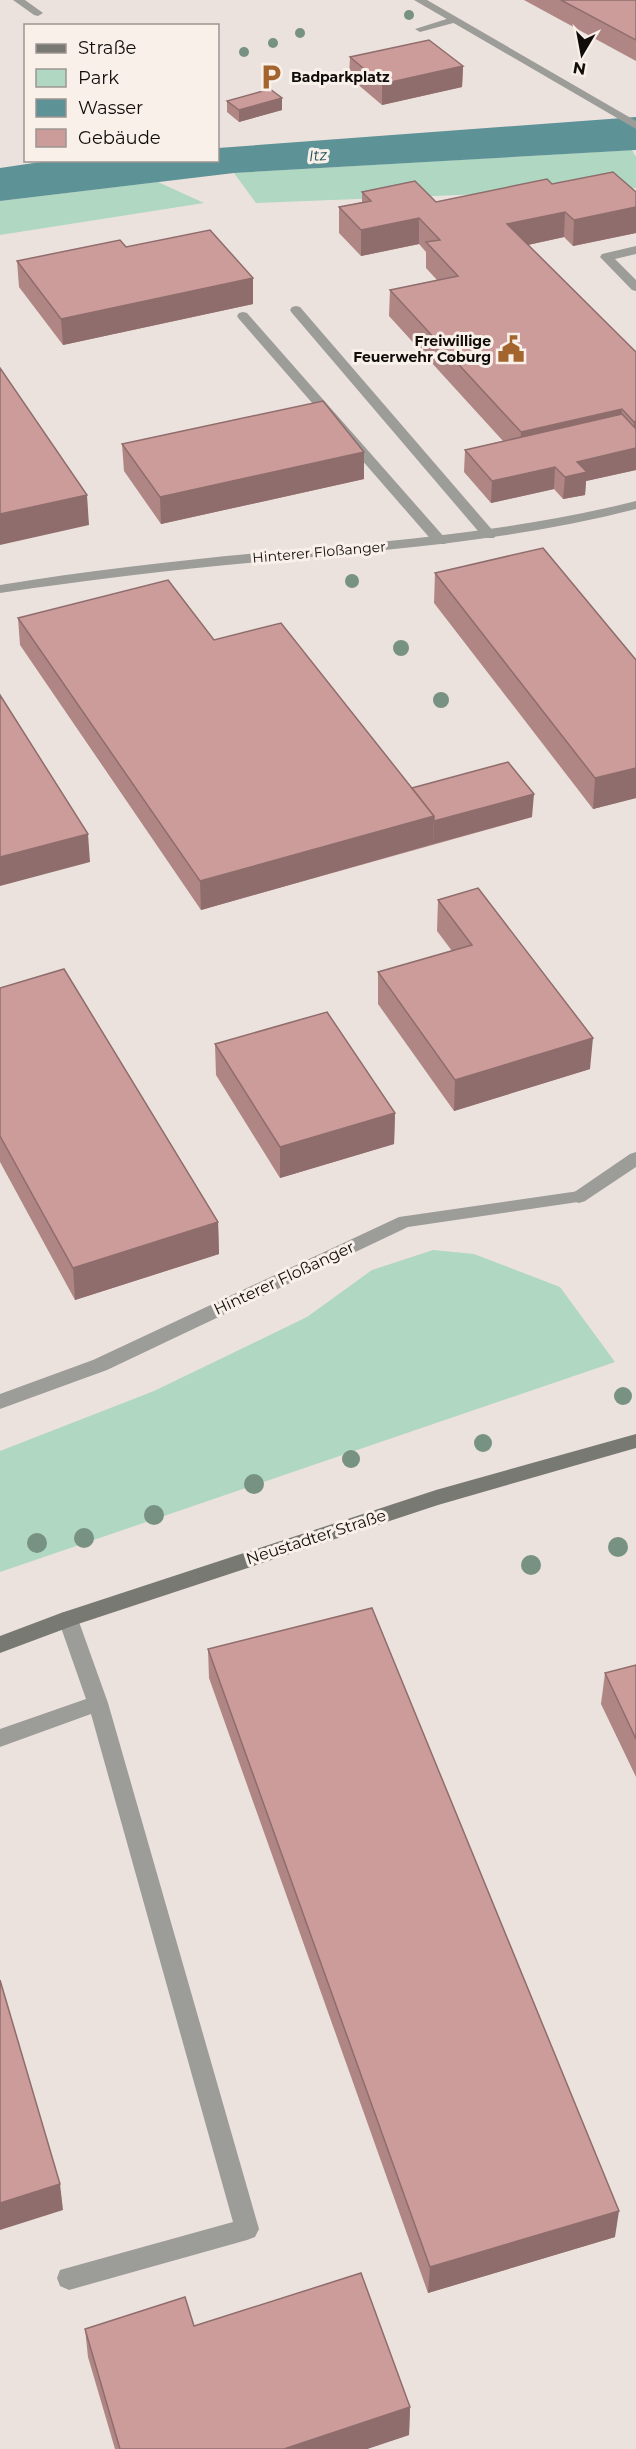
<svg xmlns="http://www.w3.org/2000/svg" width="636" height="2449" font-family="Montserrat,sans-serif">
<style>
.green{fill:#afd7c2}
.water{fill:#5d9297}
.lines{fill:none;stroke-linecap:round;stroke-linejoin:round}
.lane{fill:#9c9c98;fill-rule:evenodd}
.street{fill:#9c9c98;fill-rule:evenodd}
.secondary{fill:#797973;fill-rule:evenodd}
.tree{fill:#779182}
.wall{fill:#af8684}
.shaded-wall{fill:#8f6d6c}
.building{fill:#cc9c9a;stroke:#8f6d6c;stroke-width:1.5}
.labels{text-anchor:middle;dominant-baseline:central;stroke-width:6;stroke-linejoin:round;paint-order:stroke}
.far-poi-label{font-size:14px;font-weight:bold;fill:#100d0b;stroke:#f9f0ea;text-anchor:start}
.far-street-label{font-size:14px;fill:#100d0b;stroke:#f9f0ea}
.far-water-label{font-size:15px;font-style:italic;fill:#1f4f53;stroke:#f9f0ea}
.street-label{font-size:16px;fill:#100d0b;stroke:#f9f0ea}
</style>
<rect width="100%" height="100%" fill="#ece2dd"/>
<g class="green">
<path d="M632,150L636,157V188L256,203L234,173Z"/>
<path d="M158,182L204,203L0,235V201Z"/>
<path d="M433,1250L474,1254L560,1287L615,1362L0,1572V1451L154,1391L307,1317L372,1270Z"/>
</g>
<path class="water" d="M636,117V150L234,173L0,201V168L54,160H218V148Z"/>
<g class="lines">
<g class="lane">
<path d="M13,0H25L43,13L38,16L34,15Z"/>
<path d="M453,17L457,18V22L420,32L415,29Z"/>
<path d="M636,246V254L615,259L636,280V291L632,290L600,257L602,254Z"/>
<path d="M296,306L300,307L494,532L496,535L494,538H484L292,313L290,310L292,307Z"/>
<path d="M243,312L247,313L445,538L447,541L445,544H435L239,319L237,316L239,313Z"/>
<path d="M636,1152V1167L585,1201L579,1203L573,1201L570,1197L573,1193L630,1154Z"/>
<path d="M68,1611L75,1613L78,1619L108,1703L259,2229L255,2237L247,2240L69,2290L60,2286L57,2278L60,2270L233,2222L91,1714L0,1747V1729L86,1699L58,1619L61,1613Z"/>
</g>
<g class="street">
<path d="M414,0H427L636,121V129Z"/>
<path d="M636,501V509C512,541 385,550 258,562C171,570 86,580 0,593V585C86,571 171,561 258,553C385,542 512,532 636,501Z"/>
<path d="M579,1191L585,1193L588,1197L585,1201L408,1227L107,1370L0,1409V1394L93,1360L399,1217Z"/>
</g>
<path class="secondary" d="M636,1434V1448L438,1505L75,1625L0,1653V1636L61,1613L436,1490Z"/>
</g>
<g class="tree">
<circle cx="409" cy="15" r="5"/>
<circle cx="300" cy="33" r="5"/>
<circle cx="273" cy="43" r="5"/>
<circle cx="244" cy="52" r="5"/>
<circle cx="581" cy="69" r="5"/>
<circle cx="352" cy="581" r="7"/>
<circle cx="401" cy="648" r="8"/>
<circle cx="441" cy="700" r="8"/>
<circle cx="623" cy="1396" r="9"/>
<circle cx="483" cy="1443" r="9"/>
<circle cx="351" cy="1459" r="9"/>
<circle cx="254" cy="1484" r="10"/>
<circle cx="154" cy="1515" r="10"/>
<circle cx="84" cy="1538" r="10"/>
<circle cx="37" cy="1543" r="10"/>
<circle cx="618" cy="1547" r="10"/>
<circle cx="531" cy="1565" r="10"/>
</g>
<g class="wall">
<path d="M524,0H636V61Z"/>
<path d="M350,57L463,66L462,87L382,105L349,77Z"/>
<path d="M227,101L282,110L239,122L227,112Z"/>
<path d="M552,184L636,192V233L573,246L564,237L528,245L636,352V470L586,481L585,495L563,499L554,489L491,503L464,472L465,450L503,441L389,316L390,290L437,280L426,268V252L419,244L361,256L339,233V207L362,202V192L436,202Z"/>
<path d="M126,247L253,304L63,345L19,287L17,261Z"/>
<path d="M122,444L364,452V479L161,524L124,471Z"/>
<path d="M435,573L636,660V798L593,809L434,603Z"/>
<path d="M18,618L214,640L412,788L532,817L201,910L20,645Z"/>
<path d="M438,900L590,1069L454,1111L378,1004V972L452,951L437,931Z"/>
<path d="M0,988L218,1222L219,1254L75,1300L0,1162Z"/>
<path d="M215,1044L395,1113L394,1144L280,1178L216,1075Z"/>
<path d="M208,1649L615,2237L428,2293L209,1678Z"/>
<path d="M636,1665V1777L601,1704L605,1673Z"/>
<path d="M194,2326L410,2407L409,2435L367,2449H115L88,2357L85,2329Z"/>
</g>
<g class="shaded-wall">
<path d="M463,66L462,87L382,105V84Z"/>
<path d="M282,98V110L239,122V110Z"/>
<path d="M636,207V233L573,246L574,220Z"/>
<path d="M565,212L564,237L505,250L507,224Z"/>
<path d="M419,218V244L361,256V230Z"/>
<path d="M253,278V304L63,345L61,319Z"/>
<path d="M622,409L620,436L519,459L521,432Z"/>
<path d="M636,421V448L632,449L634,422Z"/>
<path d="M636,448V470L586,481L585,495L563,499L565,477L577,462Z"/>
<path d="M364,452V479L161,524L160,497Z"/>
<path d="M555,467L554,489L491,503L492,481Z"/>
<path d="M87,495L89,525L0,545V514Z"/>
<path d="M636,768V798L593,809L595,778Z"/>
<path d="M534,794L532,817L433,844L434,821Z"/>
<path d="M434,816L433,844L201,910L200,881Z"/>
<path d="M88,834L90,862L0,886V857Z"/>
<path d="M593,1038L590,1069L454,1111L455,1080Z"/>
<path d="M395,1113L394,1144L280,1178V1147Z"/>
<path d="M218,1222L219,1254L75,1300L73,1268Z"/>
<path d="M60,2184L63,2210L0,2230V2203Z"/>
<path d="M619,2211L615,2237L428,2293L430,2267Z"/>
<path d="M410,2407L409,2435L367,2449H284Z"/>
</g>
<g class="building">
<path d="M561,0H636V40Z"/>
<path d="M429,40L463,66L382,84L350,57Z"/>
<path d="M270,89L282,98L239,110L227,101Z"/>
<path d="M613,172L636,192V207L574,220L565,212L507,224L636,352V421L634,422L622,409L521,432L390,290L458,276L426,242L440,240L419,218L361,230L339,207L371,201L362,192L415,181L436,202L547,179L552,184Z"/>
<path d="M210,230L253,278L61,319L17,261L120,240L126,247Z"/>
<path d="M0,368L87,495L0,514Z"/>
<path d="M323,401L364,452L160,497L122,444Z"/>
<path d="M622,414L636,429V448L577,462L587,472L565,477L555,467L492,481L465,450Z"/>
<path d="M543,548L636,660V768L595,778L435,573Z"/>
<path d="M168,580L214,640L281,623L434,816L200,881L18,618Z"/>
<path d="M0,695L88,834L0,857Z"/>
<path d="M508,762L534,794L434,821V816L412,788Z"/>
<path d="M478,888L593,1038L455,1080L378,972L472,945L438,900Z"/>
<path d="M64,969L218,1222L73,1268L0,1136V988Z"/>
<path d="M327,1012L395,1113L280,1147L215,1044Z"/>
<path d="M372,1608L619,2211L430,2267L208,1649Z"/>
<path d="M636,1665V1739L605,1673Z"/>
<path d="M0,1980L60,2184L0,2203Z"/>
<path d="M361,2273L410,2407L284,2449H120L85,2329L185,2297L194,2326Z"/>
</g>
<defs>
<symbol id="parking-bare" viewBox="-9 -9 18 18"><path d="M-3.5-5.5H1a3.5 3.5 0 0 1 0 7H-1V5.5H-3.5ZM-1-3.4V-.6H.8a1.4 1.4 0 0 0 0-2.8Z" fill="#a4642d" stroke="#f9f0ea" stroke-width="2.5" paint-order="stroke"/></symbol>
<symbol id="civic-bare" viewBox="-9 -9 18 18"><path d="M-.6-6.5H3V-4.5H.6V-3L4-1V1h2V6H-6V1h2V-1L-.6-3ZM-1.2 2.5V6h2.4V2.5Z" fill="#a4642d" stroke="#f9f0ea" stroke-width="2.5" paint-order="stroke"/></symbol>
</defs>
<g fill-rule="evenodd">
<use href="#parking-bare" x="252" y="58" width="38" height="38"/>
<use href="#civic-bare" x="492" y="330" width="38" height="38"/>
</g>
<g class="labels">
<g class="far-poi-label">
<text x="291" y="77">Badparkplatz</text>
<text x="491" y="341" text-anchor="end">Freiwillige<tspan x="491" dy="16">Feuerwehr Coburg</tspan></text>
</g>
<g class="far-street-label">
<text transform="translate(319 552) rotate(-5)">Hinterer Floßanger</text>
</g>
<g class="far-water-label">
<text transform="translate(318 155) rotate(-4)">Itz</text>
</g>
<g class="street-label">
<text transform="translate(284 1278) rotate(-25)">Hinterer Floßanger</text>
<text transform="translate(316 1537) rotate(-18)">Neustadter Straße</text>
</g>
</g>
<rect x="24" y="24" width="195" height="138" fill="#f9f0ea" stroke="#9c9591" stroke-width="1.5"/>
<rect x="36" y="44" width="30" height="9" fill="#797973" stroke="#9c9591" stroke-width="1.5"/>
<text x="78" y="54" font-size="18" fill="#100d0b">Straße</text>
<rect x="36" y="69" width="30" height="18" fill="#afd7c2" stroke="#9c9591" stroke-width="1.5"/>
<text x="78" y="84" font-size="18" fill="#100d0b">Park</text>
<rect x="36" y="99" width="30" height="18" fill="#5d9297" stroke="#9c9591" stroke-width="1.5"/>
<text x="78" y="114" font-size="18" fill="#100d0b">Wasser</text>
<rect x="36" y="129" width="30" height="18" fill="#cc9c9a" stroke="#9c9591" stroke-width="1.5"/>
<text x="78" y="144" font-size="18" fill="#100d0b">Gebäude</text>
<g transform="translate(582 54) rotate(190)" stroke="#f9f0ea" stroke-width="4.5" paint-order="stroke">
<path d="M0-4.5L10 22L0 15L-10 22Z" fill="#100d0b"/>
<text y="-9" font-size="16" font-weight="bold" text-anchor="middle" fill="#100d0b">N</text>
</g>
</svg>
